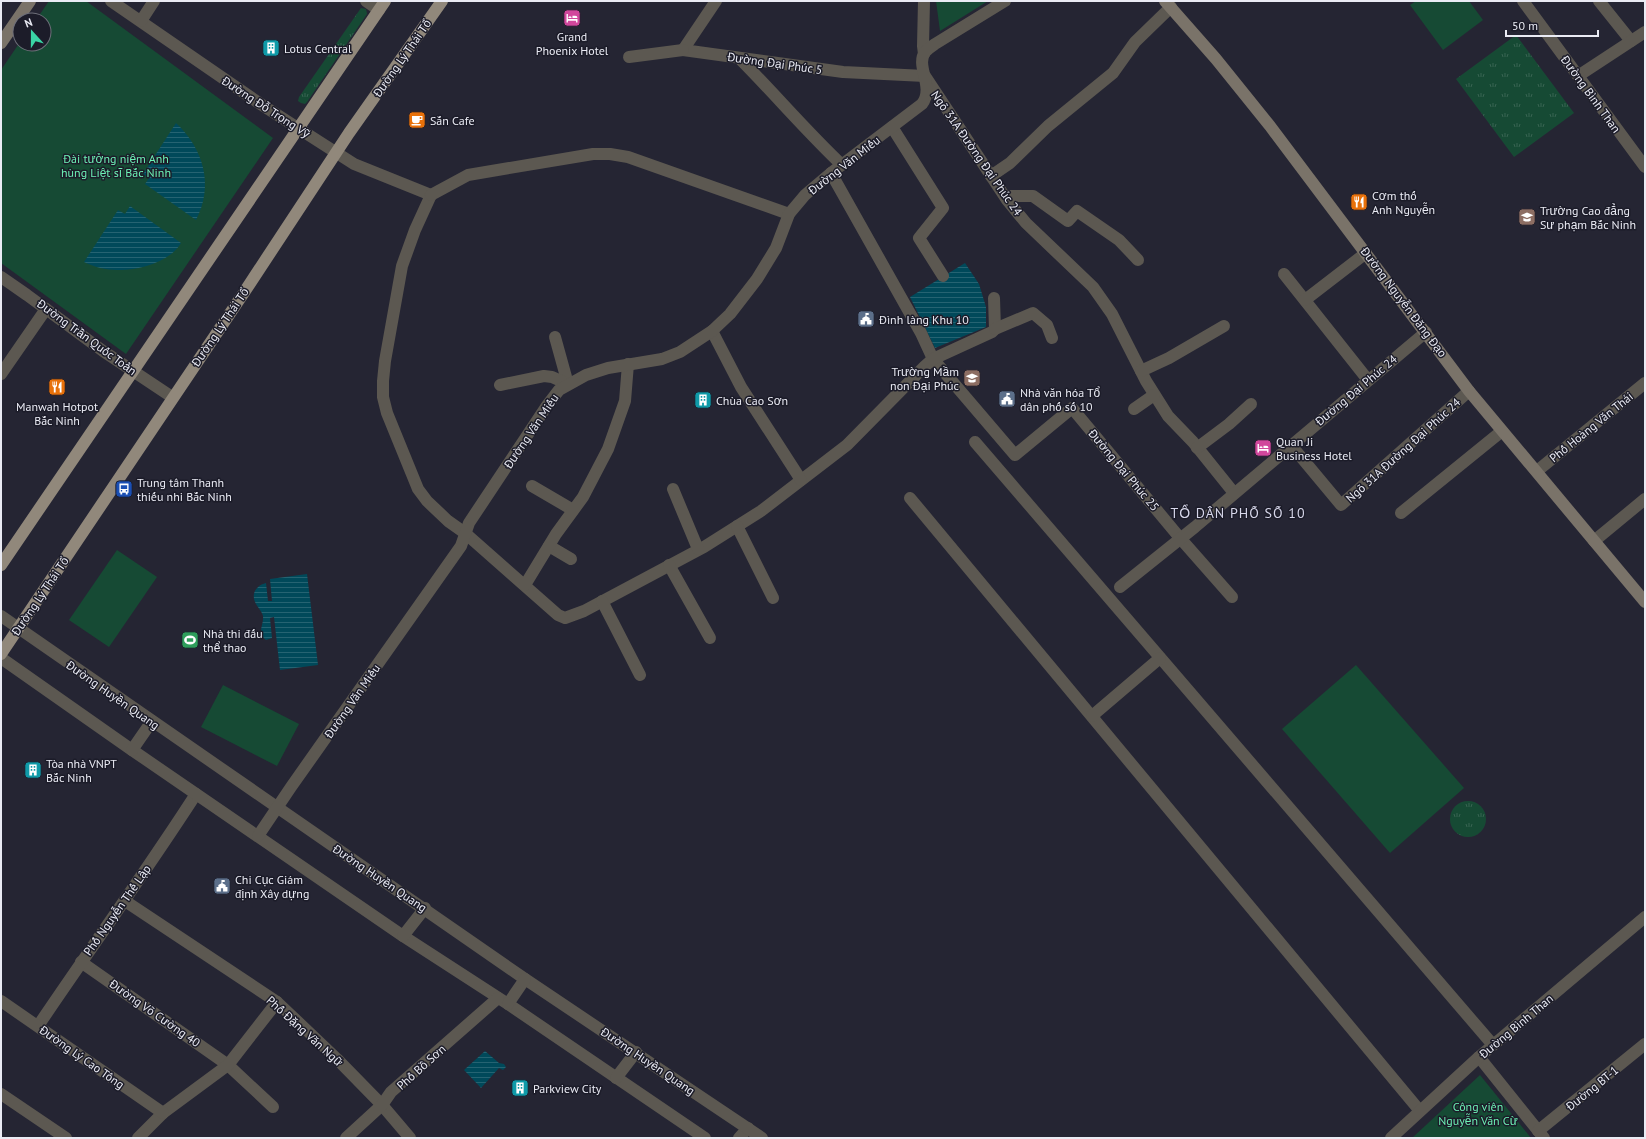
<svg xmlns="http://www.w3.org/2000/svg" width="1646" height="1139" font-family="'PT Sans',sans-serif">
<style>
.grass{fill:url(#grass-tufts)}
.green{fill:#164a34}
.water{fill:url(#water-rules)}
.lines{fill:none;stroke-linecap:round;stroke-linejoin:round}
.minor{stroke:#5c5851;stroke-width:12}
.tertiary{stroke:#5c5851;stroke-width:12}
.secondary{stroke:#7a7369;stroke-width:12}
.primary{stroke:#91887b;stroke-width:12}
.labels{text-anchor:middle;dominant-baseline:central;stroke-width:3;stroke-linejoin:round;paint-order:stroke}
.poi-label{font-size:12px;fill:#eaebf4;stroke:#1c1c29;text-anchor:start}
.street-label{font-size:12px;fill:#eaebf4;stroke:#1c1c29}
.park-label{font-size:12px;fill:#6df2b6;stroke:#1c1c29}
.quarter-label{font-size:14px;letter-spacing:1px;fill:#d7d7ea;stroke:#1c1c29}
</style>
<defs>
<pattern id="grass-tufts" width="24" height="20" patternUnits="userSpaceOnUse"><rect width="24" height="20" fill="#164a34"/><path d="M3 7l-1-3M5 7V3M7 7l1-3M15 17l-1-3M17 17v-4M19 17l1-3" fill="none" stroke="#386452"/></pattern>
<pattern id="water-rules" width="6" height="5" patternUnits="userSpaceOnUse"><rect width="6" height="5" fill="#00495a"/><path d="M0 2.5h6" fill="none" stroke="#256372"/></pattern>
</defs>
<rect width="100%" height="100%" fill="#252533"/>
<g class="grass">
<path d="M361,8L366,9L367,14L307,102L305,104L301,103L298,101L299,97Z"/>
<path d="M1516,35L1574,113L1514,157L1456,79Z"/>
<circle cx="1468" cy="819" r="18"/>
</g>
<g class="green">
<path d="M49,1H86L273,138L126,354L1,263V70L20,42V44H44V20H36Z"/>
<path d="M936,1H988L940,31Z"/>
<path d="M1416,1H1469L1483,20L1443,50L1410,5Z"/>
<path d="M117,550L157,577L109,647L69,620Z"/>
<path d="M1356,665L1464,788L1390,853L1282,729Z"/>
<path d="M223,685L299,724L277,766L201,727Z"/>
<path d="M1480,1075L1531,1138H1412Z"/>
</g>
<g class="water">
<path d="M176,123C204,149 214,186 196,220L145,184L149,178L143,174Z"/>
<path d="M130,206L181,243C170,262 138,271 117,270C106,270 94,267 84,262L118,210L125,214Z"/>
<path d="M965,263L979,284L986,307V327L935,348L910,297Z"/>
<path d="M307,574L318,665L280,670L274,617L270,618L272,638L266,640C256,633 264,626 263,616C262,611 257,607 255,602C251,593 257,585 266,583L268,601H272L270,579Z"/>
<path d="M485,1051L499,1063L504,1064L506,1067L503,1070L499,1068L481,1088L464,1070Z"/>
</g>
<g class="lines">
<g class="minor">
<path d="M111,1L262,105L354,164L431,195"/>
<path d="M366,1L379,10"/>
<path d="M716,1L683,50L843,72L925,76L1007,200L1026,223L1093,287L1112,314L1146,381L1168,416L1193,442L1234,493"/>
<path d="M1599,1L1631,41"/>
<path d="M141,21L154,1"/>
<path d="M924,54L923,46L924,1"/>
<path d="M629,57L683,50"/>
<path d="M739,58C774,93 806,131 842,165"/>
<path d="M1578,76L1645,32"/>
<path d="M892,127L943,208L919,238L943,276"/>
<path d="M831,173L921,333L933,359L1015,455L1072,408L1180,538L1232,597"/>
<path d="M991,176L1010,163L1048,126L1113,73L1135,42L1171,7"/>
<path d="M431,195L415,230L402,266L385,361L383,381V397L387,413L418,489L427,501L448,521L465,533L558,615L565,618L584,611L704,547L761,511L847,445L925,366L933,359L992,332L995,329L994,298"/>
<path d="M431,195L468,175L593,154H610L628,157L789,214"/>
<path d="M1005,196H1033L1068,221L1077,211L1119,240L1138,260"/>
<path d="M1284,274L1368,380"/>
<path d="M1,277L27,295L103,351L172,397"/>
<path d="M1305,300L1366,253"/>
<path d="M995,329L1033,313L1047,325L1052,338"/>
<path d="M712,331L741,387L801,480"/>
<path d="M555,337L568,384"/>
<path d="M1141,371L1169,358L1224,326"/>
<path d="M1,374L46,309"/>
<path d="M500,385L544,376L552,377L568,384"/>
<path d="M1134,409L1154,395"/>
<path d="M975,442L1493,1045"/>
<path d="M1291,445L1341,505L1469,391"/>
<path d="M1197,448L1229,424L1251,404"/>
<path d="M1537,471L1645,383"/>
<path d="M532,486L573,510"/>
<path d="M673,489L698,549"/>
<path d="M910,498L1420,1111"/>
<path d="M1401,513L1502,431"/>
<path d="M737,526L773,598"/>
<path d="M1594,541L1645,499"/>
<path d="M549,546L571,559"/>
<path d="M669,565L710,638"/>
<path d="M525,585L556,534L583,497L608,449L625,401L628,364"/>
<path d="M1120,587L1195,527L1426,332"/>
<path d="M602,601L640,675"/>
<path d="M1092,716L1160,658"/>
<path d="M125,901L277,1002L337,1059L382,1105L410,1138"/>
<path d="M81,962L228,1065L273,1107"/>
<path d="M38,1026C90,949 145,873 196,794"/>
<path d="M1479,1057L1544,1138"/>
<path d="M1,1094L66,1138"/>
<path d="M1538,1131L1645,1044"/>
<path d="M138,1138L163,1113L228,1065L277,1002"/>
<path d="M739,1138L748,1128"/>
</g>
<g class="tertiary">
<path d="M1523,1L1645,167"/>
<path d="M1,616L525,979L762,1138"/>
<path d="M1,658L132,750L403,936L508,1004L705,1138"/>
<path d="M132,750L152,721"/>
<path d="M258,836L291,787L461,546L469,523L546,407L559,390L586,375L608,368L662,359L680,352L712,331L730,314L757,279L776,248L789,214L805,195L831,173L922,104C935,87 915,66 925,52C928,49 932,46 935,44L1005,1"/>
<path d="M403,936L425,908"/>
<path d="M1,1001L163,1113"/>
<path d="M508,1004L525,979"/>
<path d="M616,1078L636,1052"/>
<path d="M346,1138L382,1105L391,1092L498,998"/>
<path d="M1391,1138L1479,1057L1645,917"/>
</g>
<g class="secondary">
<path d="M1165,1L1216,59L1270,126L1469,391L1645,602"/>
<path d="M1,43L30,1"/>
</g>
<g class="primary">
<path d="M1,565L385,1"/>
<path d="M1,654L243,294L349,133L442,1"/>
</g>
</g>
<defs>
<symbol id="hotel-square" viewBox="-11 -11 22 22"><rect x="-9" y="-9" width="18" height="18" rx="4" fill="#d1479c" stroke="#1c1c29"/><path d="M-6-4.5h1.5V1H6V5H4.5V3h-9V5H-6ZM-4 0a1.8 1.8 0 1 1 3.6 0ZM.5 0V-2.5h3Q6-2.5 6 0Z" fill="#fff"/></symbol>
<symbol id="building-square" viewBox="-11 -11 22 22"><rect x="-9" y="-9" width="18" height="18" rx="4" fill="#0f9aa8" stroke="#1c1c29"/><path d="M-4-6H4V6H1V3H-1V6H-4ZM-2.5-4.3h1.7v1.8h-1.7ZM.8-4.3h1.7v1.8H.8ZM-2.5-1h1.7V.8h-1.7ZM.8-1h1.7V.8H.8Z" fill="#fff"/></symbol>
<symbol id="cafe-square" viewBox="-11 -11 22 22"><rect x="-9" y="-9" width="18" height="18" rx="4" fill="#e8710a" stroke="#1c1c29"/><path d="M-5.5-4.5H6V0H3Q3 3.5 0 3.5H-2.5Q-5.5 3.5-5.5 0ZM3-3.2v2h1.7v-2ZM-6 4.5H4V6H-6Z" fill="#fff"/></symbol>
<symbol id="restaurant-square" viewBox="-11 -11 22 22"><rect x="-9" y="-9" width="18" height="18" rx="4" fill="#e8710a" stroke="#1c1c29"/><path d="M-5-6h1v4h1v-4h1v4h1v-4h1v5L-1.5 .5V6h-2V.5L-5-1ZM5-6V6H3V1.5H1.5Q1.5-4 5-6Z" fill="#fff"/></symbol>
<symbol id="university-square" viewBox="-11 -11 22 22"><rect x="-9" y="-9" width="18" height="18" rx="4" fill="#8d6e63" stroke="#1c1c29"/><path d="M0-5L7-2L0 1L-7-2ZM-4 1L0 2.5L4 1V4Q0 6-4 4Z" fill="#fff"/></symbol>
<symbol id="civic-square" viewBox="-11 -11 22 22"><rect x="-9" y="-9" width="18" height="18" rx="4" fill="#5c6f8a" stroke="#1c1c29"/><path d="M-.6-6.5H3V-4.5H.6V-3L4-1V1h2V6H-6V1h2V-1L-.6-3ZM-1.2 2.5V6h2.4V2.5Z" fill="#fff"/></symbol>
<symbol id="school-square" viewBox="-11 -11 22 22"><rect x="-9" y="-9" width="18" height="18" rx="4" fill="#8d6e63" stroke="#1c1c29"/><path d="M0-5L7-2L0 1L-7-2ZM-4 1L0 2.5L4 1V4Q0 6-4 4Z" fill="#fff"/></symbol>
<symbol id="bus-square" viewBox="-11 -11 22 22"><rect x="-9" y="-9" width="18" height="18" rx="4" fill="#1a4fb4" stroke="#1c1c29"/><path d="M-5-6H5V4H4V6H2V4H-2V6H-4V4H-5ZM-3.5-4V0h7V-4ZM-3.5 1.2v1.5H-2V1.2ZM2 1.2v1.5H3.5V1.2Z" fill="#fff"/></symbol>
<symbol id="stadium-square" viewBox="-11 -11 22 22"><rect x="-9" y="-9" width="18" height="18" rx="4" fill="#2e9e5b" stroke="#1c1c29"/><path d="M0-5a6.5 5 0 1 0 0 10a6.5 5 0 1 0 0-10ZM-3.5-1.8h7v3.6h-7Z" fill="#fff"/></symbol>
</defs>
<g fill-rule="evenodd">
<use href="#hotel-square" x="562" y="8" width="20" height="20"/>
<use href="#building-square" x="261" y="38" width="20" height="20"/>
<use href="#cafe-square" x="407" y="110" width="20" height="20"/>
<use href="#restaurant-square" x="1349" y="192" width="20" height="20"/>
<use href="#university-square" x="1517" y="207" width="20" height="20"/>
<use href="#civic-square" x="856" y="309" width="20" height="20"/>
<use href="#school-square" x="962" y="368" width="20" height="20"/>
<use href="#restaurant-square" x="47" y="377" width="20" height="20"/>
<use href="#civic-square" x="997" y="389" width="20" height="20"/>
<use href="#building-square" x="693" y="390" width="20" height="20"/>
<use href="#hotel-square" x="1253" y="438" width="20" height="20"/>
<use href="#bus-square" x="114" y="479" width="20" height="20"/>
<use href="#stadium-square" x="180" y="630" width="20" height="20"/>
<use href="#building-square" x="23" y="760" width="20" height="20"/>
<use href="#civic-square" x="212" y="876" width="20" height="20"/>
<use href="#building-square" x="510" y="1078" width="20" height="20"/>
</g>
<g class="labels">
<g class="poi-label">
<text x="572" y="36" text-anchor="middle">Grand<tspan x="572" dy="14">Phoenix Hotel</tspan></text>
<text x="284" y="48">Lotus Central</text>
<text x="430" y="120">Sắn Cafe</text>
<text x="1372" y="195">Cơm thố<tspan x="1372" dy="14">Anh Nguyễn</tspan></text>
<text x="1540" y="210">Trường Cao đẳng<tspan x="1540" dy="14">Sư phạm Bắc Ninh</tspan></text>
<text x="879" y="319">Đình làng Khu 10</text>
<text x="959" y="371" text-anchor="end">Trường Mầm<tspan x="959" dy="14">non Đại Phúc</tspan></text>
<text x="1020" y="392">Nhà văn hóa Tổ<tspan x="1020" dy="14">dân phố số 10</tspan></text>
<text x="716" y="400">Chùa Cao Sơn</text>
<text x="57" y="406" text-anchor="middle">Manwah Hotpot<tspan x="57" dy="14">Bắc Ninh</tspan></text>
<text x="1276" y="441">Quan Ji<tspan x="1276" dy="14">Business Hotel</tspan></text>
<text x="137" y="482">Trung tâm Thanh<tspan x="137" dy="14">thiếu nhi Bắc Ninh</tspan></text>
<text x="203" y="633">Nhà thi đấu<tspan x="203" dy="14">thể thao</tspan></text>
<text x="46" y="763">Tòa nhà VNPT<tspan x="46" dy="14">Bắc Ninh</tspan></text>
<text x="235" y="879">Chi Cục Giám<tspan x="235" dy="14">định Xây dựng</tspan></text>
<text x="533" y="1088">Parkview City</text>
</g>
<g class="street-label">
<text transform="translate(402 58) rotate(-55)">Đường Lý Thái Tổ</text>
<text transform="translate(775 63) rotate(8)">Đường Đại Phúc 5</text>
<text transform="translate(1591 94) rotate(54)">Đường Bình Than</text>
<text transform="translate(266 107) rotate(33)">Đường Đỗ Trọng Vỹ</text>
<text transform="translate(977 153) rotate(55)">Ngõ 31A Đường Đại Phúc 24</text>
<text transform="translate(844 165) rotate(-38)">Đường Văn Miếu</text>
<text transform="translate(1404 302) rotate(53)">Đường Nguyễn Đăng Đạo</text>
<text transform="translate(220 327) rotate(-56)">Đường Lý Thái Tổ</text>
<text transform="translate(87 337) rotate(36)">Đường Trần Quốc Toản</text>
<text transform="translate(1356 390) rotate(-40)">Đường Đại Phúc 24</text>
<text transform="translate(1591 427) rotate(-39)">Phố Hoàng Văn Thái</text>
<text transform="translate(531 431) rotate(-56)">Đường Văn Miếu</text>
<text transform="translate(1403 450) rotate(-42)">Ngõ 31A Đường Đại Phúc 24</text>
<text transform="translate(1124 470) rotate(50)">Đường Đại Phúc 25</text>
<text transform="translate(40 596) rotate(-56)">Đường Lý Thái Tổ</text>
<text transform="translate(113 695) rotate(35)">Đường Huyền Quang</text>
<text transform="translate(352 701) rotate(-55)">Đường Văn Miếu</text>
<text transform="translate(380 878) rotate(34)">Đường Huyền Quang</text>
<text transform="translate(117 910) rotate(-55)">Phố Nguyễn Thế Lập</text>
<text transform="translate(155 1013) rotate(35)">Đường Võ Cường 40</text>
<text transform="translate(1516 1026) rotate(-40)">Đường Bình Than</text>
<text transform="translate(305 1031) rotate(42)">Phố Đặng Văn Ngữ</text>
<text transform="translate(82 1057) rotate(35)">Đường Lý Cao Tông</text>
<text transform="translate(648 1061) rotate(34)">Đường Huyền Quang</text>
<text transform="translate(421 1067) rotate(-42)">Phố Bồ Sơn</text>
<text transform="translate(1592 1088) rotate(-39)">Đường BT-1</text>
</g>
<g class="park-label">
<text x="116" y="158">Đài tưởng niệm Anh<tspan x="116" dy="14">hùng Liệt sĩ Bắc Ninh</tspan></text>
<text x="1478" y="1106">Công viên<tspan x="1478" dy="14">Nguyễn Văn Cừ</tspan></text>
</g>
<g class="quarter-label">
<text x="1238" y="513">TỔ DÂN PHỐ SỐ 10</text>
</g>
</g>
<rect width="1646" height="1139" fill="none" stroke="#eaebf4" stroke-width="4"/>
<g transform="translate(32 32) rotate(339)"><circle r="19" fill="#1c1c29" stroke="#6e6f7a"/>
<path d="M0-3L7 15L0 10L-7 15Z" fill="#3ad4a5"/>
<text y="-6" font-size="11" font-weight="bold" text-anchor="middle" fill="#eaebf4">N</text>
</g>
<path d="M1506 30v6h92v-6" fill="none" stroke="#eaebf4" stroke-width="2"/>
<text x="1512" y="30" font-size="12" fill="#eaebf4" stroke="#1c1c29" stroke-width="3" paint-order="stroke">50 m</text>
</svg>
